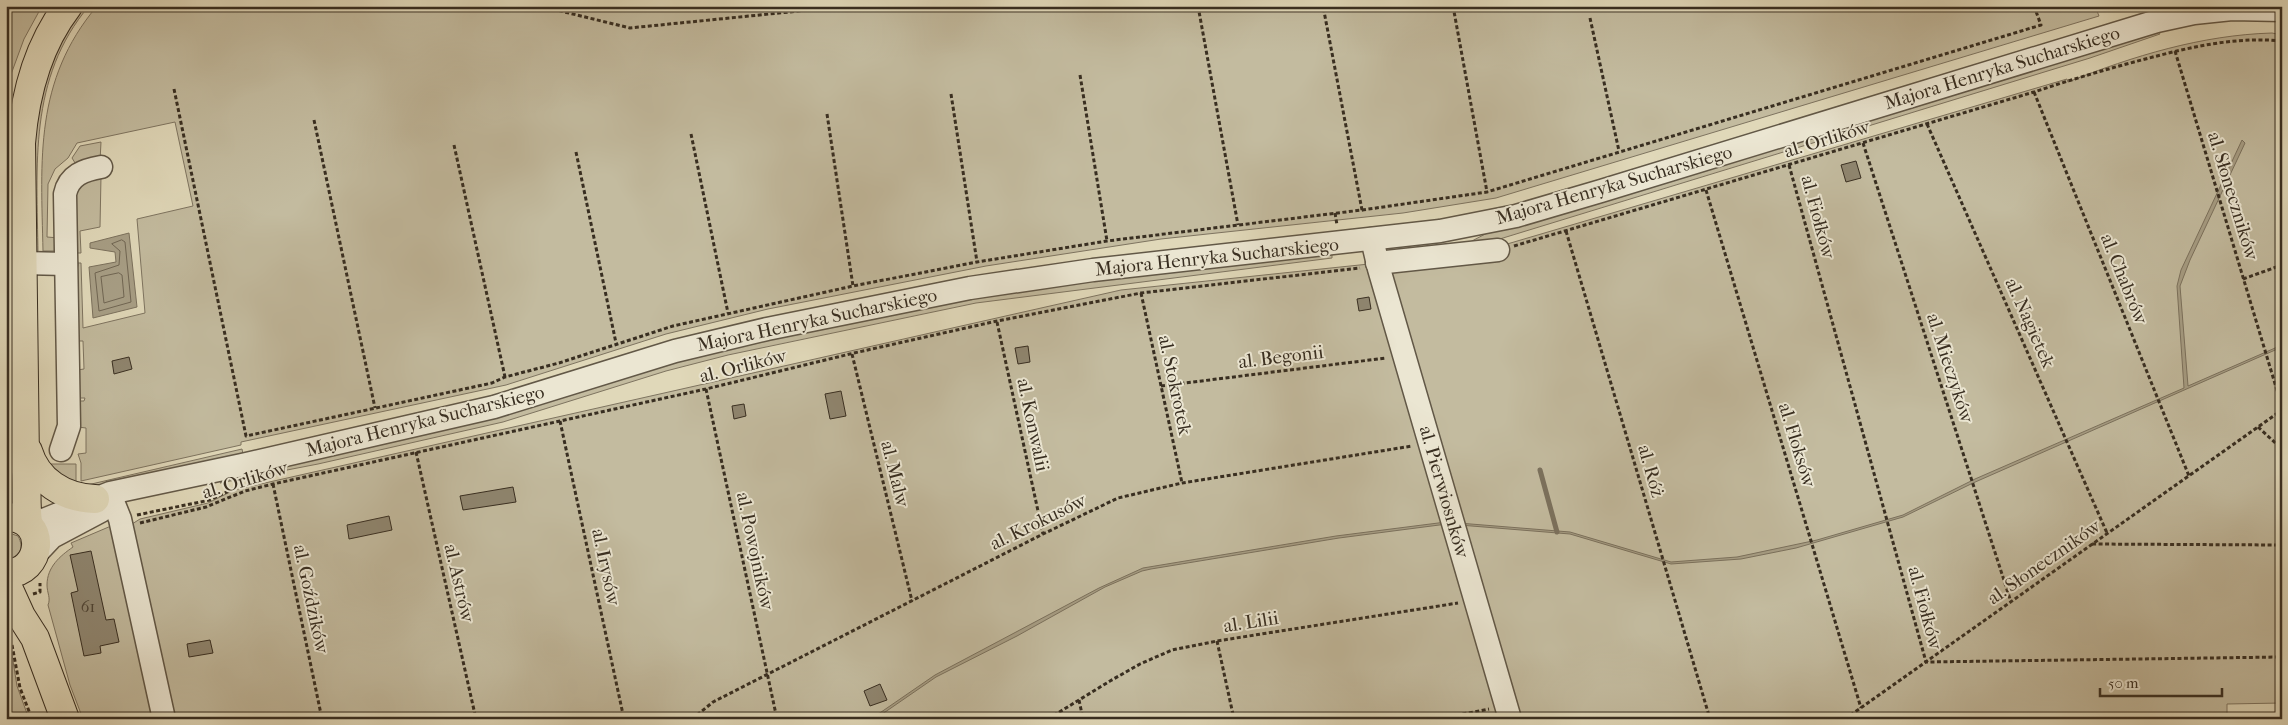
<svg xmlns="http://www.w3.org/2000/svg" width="2288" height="725" font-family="'IM FELL French Canon',serif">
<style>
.green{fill:#c3bb9f;stroke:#7e7460}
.water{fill:#a79e85;stroke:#7b715d}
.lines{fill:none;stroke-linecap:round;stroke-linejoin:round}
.shore{stroke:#706653;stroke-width:1}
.stream{stroke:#7b715d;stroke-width:5}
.building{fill:#8f8670;stroke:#382e21}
.minor-casing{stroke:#625847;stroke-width:25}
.major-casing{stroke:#382e21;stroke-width:30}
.path{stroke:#382e21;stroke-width:3;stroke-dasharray:4 2.5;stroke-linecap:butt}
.minor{stroke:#ebe6d2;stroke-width:22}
.major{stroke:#e0d8b9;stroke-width:28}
.labels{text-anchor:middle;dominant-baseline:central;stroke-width:4;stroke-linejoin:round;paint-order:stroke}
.number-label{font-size:16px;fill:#4e4435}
.street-label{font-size:19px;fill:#382e21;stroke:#ebe6d2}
</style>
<rect width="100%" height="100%" fill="#e0d8b9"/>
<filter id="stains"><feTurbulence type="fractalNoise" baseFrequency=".004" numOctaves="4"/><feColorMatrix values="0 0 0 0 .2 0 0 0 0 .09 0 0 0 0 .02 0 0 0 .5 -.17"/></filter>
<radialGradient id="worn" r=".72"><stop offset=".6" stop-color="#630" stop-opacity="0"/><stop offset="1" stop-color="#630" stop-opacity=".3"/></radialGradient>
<g class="green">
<path d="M6,6H42L24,39L6,88Z"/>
<path d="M81,6H89C28,78 37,166 38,254L34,251L31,152L45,71Z"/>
<path d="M97,6H2095L2099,16L1496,198L1403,213L1161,239L986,266L768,309L666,334L506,385L241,442V445L81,481V463L78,454L86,453V428L78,427L77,401H84L85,398H77V370L84,369L83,341H76V263H81L83,328L145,313L137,219L193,206L175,122L77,143L68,158L55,169L48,184L47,237L59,238L55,251H43C41,159 34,81 97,6Z"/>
<path d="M2159,32L2160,34L2090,58L1490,242H1470L1491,231Z"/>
<path d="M2272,33L2282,35V703L2227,704V714L2010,716L1995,719H1520L1387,268L1497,247L2067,79L2068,82C2133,56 2202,35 2272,33Z"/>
<path d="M101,142L100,161L77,166L72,158L80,146Z"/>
<path d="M101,176L100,227L80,231L81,253H77L73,195L77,185Z"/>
<path d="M1332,252V258L976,303L728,355L666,371L503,422L318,464L220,483L234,475C458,417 681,353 908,310C1048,283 1190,269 1332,252Z"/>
<path d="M1369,264L1504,719H83L70,685L48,605C51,598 47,593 47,585C47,567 60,556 73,547L71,543L111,526L132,524L140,519L208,503L234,490L1121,290Z"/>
<path d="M242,449L243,454L114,486L70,489Z"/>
<path d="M47,464H76V482L70,484Z"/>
<path d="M6,532L18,536C25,549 19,557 6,560Z"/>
<path d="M6,637L12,655L17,686L29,719H6Z"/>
</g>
<g class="water">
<path d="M2242,140L2245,143L2190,260L2180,286L2188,386L2282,345V347L1973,483L1903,517L1796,548L1741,559L1671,564L1570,534L1447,524L1339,538L1151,569L1142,571L1105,587L1017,636L936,677L875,719H871L935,675L1099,588L1143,568L1336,536L1446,522L1570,532L1671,562L1737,557L1817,540L1903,515L1975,479L2184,388L2177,286L2181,270Z"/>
<path d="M129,233L137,307L93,318L89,267L116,262L115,252L90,248V243Z"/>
</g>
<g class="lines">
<g class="shore">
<path d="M122,240L125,242L131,302L99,311L95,273L119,265L120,251L112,244Z"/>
<path d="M119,273L122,275L124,297L104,303L101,277Z"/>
</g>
<path class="stream" d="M1540,470L1557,532"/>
</g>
<g class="building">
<path d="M1856,161L1861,178L1846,182L1841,165Z"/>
<path d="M1369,297L1371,309L1359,311L1357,299Z"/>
<path d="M1028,346L1030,362L1018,364L1015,348Z"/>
<path d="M129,357L132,369L114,374L112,361Z"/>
<path d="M841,391L846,416L830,419L825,394Z"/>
<path d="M744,404L746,416L734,419L732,406Z"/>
<path d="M513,487L516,502L463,510L460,496Z"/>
<path d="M389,516L392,530L349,539L347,525Z"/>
<path d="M91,551L106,620L114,619L119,642L100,646L101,653L84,656L71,593L78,591L70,555Z"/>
<path d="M210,640L213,653L189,657L187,644Z"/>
<path d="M880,684L887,700L870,706L864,691Z"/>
</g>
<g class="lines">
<defs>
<g id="minor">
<path d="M1372,239L1379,269L1510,719"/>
<path d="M22,263L66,264"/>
<path d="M1377,263L1498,250"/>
<path d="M61,450L69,426L65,194C69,175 84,170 101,167"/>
<path d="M114,504L120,519L164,719"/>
<path d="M28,522L46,519L110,493L242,465L494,407L675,351L767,329L970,288L1093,270L1440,231L1516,216L1601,191L2157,21L2194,13L2232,9L2282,10"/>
<path d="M35,555L52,537L101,511"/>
</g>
<g id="major">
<path d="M28,451C37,481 64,498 95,499"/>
<path d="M6,517C50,517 42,575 6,573"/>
<path d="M28,522C25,502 28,481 25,461L21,143C25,94 38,45 68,6"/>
<path d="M6,583L21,616L35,638L65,719"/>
</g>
</defs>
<use href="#minor" class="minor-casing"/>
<use href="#major" class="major-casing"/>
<g class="path">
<path d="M540,6L630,28L849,6"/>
<path d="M1198,6L1238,225"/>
<path d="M1453,6L1487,192"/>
<path d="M1590,18L1619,151"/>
<path d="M2175,51L2282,407"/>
<path d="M1080,75L1107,241"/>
<path d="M174,89L246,436L492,383L505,377L559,363L673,326L853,286L977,262L1107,241L1362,210L1323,6"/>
<path d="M2034,92L2189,476"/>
<path d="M951,94L977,262"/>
<path d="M827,114L853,286"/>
<path d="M314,120L375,408"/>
<path d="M1927,124L2107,533"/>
<path d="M691,134L728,313"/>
<path d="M1863,143L2011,602"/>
<path d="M454,145L505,377"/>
<path d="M576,152L616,343"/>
<path d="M1789,165L1926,662L2280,657L2278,545L2092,544"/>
<path d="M1706,190L1861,708"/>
<path d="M1362,210L1487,192L2041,25L2034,6"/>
<path d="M1335,213L1337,225"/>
<path d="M1566,231L1710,719"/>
<path d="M1514,246L2034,92C2067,81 2100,71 2134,62C2183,49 2231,36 2282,41"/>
<path d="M2243,279L2282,265"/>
<path d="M1141,293L1182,483"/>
<path d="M997,322L1043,534"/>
<path d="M852,354L912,601"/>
<path d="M1161,386L1386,358"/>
<path d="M706,389L777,719"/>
<path d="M560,421L624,719"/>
<path d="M2258,427L2282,449"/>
<path d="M416,452L476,719"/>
<path d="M273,484L322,719"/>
<path d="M137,515L210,500L237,487"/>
<path d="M140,523L206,507L245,491L273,484L706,389L854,353L997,321L1141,293L1360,268"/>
<path d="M33,594L40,592V583"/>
<path d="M1217,641L1234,719"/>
<path d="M12,645L20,688L32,719"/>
<path d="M1079,700L1083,719"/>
<path d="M692,719L713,702L1043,534L1118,498L1182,483L1412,446"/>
<path d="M1048,719L1110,681L1140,664L1172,650L1217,641L1458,603"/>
<path d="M1437,719L1489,709"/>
<path d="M1845,719L2282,410"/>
</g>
<use href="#minor" class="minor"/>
<use href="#major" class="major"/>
</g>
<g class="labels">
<g class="number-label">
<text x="88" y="606">61</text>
</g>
<g class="street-label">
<text transform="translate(2002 68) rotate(-17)">Majora Henryka Sucharskiego</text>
<text transform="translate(1827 139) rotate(-17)">al. Orlików</text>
<text transform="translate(1614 185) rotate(-16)">Majora Henryka Sucharskiego</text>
<text transform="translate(2233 196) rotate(73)">al. Słoneczników</text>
<text transform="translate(1818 217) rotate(75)">al. Fiołków</text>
<text transform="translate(1217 257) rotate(-6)">Majora Henryka Sucharskiego</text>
<text transform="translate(2124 279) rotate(68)">al. Chabrów</text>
<text transform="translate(817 320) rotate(-12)">Majora Henryka Sucharskiego</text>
<text transform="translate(2030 323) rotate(66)">al. Nagietek</text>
<text transform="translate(1281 357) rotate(-7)">al. Begonii</text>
<text transform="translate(743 366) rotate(-14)">al. Orlików</text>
<text transform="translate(1950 368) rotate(72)">al. Mieczyków</text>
<text transform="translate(1175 385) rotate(78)">al. Stokrotek</text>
<text transform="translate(425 421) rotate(-14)">Majora Henryka Sucharskiego</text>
<text transform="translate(1033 425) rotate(78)">al. Konwalii</text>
<text transform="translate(1797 445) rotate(73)">al. Floksów</text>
<text transform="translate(1651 471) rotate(74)">al. Róż</text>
<text transform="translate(895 474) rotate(76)">al. Malw</text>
<text transform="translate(245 480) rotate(-17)">al. Orlików</text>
<text transform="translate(1444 492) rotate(74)">al. Pierwiosnków</text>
<text transform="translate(1038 522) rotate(-26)">al. Krokusów</text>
<text transform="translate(755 551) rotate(78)">al. Powojników</text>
<text transform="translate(2044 562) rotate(-35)">al. Słoneczników</text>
<text transform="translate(606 567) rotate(78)">al. Irysów</text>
<text transform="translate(459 583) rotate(77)">al. Astrów</text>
<text transform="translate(311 599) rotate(78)">al. Goździków</text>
<text transform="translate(1925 608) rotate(75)">al. Fiołków</text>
<text transform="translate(1251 622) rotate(-9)">al. Lilii</text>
</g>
</g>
<rect width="2288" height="725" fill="none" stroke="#e0d8b9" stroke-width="25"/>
<rect x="8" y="8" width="2273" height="710" fill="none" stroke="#382e21" stroke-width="2.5"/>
<rect x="12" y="12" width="2263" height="700" fill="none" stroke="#382e21"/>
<path d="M2100 688v8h122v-8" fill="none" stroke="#382e21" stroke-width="2.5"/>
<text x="2108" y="688" font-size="15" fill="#382e21" stroke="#ebe6d2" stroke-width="4" paint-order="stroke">50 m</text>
<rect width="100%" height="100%" filter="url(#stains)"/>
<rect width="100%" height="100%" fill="url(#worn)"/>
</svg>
